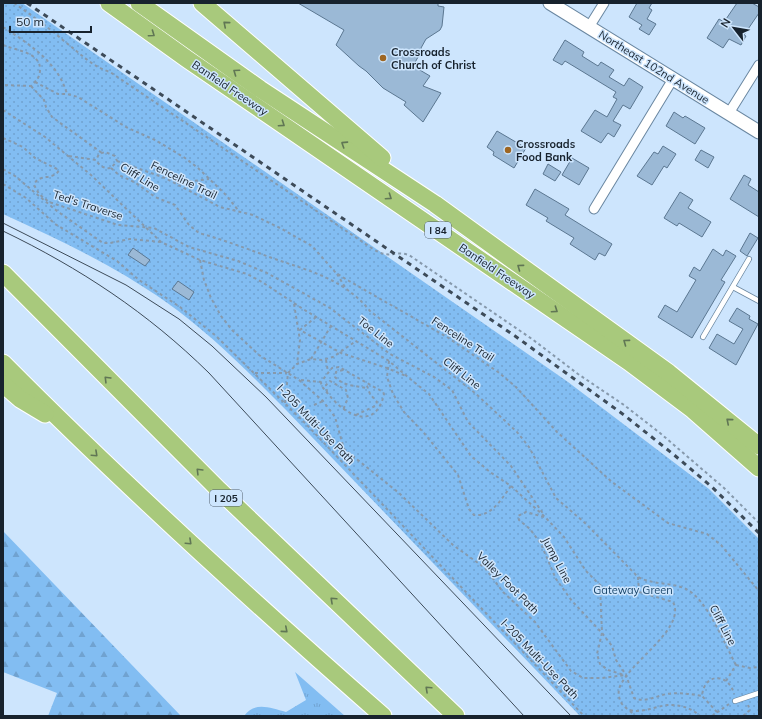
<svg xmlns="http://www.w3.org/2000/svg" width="762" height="719" font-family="Mulish,sans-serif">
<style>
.grass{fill:url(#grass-tufts)}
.forest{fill:url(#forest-firs)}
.park{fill:url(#park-dots)}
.building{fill:#9bb9d6;stroke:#5b7791}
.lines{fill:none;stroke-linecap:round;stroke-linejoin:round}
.service-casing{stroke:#6a87a1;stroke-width:6}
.minor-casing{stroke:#6a87a1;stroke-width:11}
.secondary-casing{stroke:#6a87a1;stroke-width:15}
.motorway-casing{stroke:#fff;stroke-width:19}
.path{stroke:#8699ac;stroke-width:2;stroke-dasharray:3 3;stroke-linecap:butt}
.service{stroke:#fff;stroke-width:4.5}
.minor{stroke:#fff;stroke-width:9}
.secondary{stroke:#fff;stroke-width:13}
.motorway{stroke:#a8c97c;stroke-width:17}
.tram{stroke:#3d4b59;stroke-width:1}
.rail{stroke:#3d4b59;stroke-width:3;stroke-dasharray:5 5;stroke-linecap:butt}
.oneway{stroke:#607654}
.poi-dot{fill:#9e6622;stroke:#cde5fd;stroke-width:1.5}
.labels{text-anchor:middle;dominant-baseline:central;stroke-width:3;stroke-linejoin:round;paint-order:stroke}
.shield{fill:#cde5fd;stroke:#4e5c6b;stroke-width:1}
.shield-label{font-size:10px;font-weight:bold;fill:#17222d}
.poi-label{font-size:11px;font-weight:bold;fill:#17222d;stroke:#cde5fd;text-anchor:start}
.street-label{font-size:11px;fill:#17222d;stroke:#cde5fd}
.park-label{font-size:11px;fill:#174469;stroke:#cde5fd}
</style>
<defs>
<pattern id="grass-tufts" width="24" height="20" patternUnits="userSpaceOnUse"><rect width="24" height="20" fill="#82bdf2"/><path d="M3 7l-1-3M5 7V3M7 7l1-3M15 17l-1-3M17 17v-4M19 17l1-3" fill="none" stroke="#70a2d0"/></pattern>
<pattern id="forest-firs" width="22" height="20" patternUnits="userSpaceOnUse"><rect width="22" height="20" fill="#82bdf2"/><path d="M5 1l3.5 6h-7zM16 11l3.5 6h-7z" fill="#70a2d0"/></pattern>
<pattern id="park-dots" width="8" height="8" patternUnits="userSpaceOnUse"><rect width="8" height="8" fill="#82bdf2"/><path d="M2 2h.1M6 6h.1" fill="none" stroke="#70a2d0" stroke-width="1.8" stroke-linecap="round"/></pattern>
</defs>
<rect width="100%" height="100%" fill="#cde5fd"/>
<path class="grass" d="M295,672L345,716H244C255,701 270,708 286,712L306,700Z"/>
<path class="forest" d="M3,531L181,716H48L57,693L3,672Z"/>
<path class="park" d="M3,3H22L568,382L709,489L759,539V716H580L286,410C248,372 210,333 166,302C115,266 60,240 3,214Z"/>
<g class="building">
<path d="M298,3H438V6L444,7L442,26L440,30L426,39L421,48L422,50L413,66L430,76L423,86L441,93L423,122L404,105L406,102L383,88L366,71L359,66L336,45L344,30Z"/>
<path d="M637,3H652L649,8L652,10L647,19L656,24L649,35L639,29L642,25L629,17Z"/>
<path d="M737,3H752L759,7V13L744,35L746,36L741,45L729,39L723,48L707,38L719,19L724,22Z"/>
<path d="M565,40L584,52L582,56L598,66L601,62L614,70L609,77L624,86L629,78L643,87L630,109L623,105L613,121L621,125L614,137L608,133L601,143L581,131L595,110L607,117L617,99L613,97L616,92L575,67L565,61L562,65L553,60Z"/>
<path d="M674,112L683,118L685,116L705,128L695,144L666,126Z"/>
<path d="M497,131L526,148L514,168L493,155L494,152L487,147Z"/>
<path d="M663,146L676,154L667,168L664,166L652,185L637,176L654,152L658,154Z"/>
<path d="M701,150L714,157L708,168L695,160Z"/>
<path d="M572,158L589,168L579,185L562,175Z"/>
<path d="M548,164L561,172L555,181L543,174Z"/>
<path d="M744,175L751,179L748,185L759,192V217L730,199Z"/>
<path d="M535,189L569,209L565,215L612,244L605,256L599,253L595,260L570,244L574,238L546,221L548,218L526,205Z"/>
<path d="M680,192L693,200L688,208L711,222L702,237L679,223L677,226L664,218Z"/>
<path d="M750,233L758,238L747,256L740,251Z"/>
<path d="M133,248L150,260L145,266L128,255Z"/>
<path d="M713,249L723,256L726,250L736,256L721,280L725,282L692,338L658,317L665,305L677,312L696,280L689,276L694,267L700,271Z"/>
<path d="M178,281L194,292L189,300L172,289Z"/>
<path d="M737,308L750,316L749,319L758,324L736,365L709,348L717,334L734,344L743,329L729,321Z"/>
</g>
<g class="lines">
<defs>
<g id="service">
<path d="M733,287L759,301"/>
<path d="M703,337L749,259"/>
<path d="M735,701L759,693"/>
</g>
<g id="minor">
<path d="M589,27L604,3"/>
<path d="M729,113L759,65"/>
<path d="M594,209L673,79"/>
</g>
<path id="secondary" d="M550,3L759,132"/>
<g id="motorway">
<path d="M109,3L187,59L629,362L693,410L759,468"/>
<path d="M139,3L260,89L435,204L669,373L759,446"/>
<path d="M202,3L382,158"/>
<path d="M3,273L219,490L456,716"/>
<path d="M3,363C125,486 253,602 383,716"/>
<path d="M3,384L20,399L45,414"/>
</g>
</defs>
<use href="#service" class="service-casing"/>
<use href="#minor" class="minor-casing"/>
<use href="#secondary" class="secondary-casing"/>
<use href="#motorway" class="motorway-casing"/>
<g class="path">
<path d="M14,3C31,15 48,27 64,41C80,53 91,66 110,72L373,249C391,260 393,250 409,255L532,339L578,374L624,405L660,433L724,488L759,523"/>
<path d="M3,27C29,44 58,62 67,94"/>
<path d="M3,45C14,50 41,52 40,70C40,77 36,81 31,86L3,85"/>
<path d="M35,82L58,94H67L78,97L126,127L157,141L185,158L198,168L226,195L238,210"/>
<path d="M31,86L44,100L46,107L52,117L102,153"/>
<path d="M3,110L45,137L91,175L161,242L200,260L247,274L262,282L303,309L389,361L409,378L429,394L471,456L490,472L511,486L545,517L564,537L586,571L600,585L610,590L639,592L673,602C687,629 627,663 619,689C618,694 619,699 622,704C633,719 655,705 670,705C682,705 691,708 700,716"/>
<path d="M3,138L23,147L35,158L59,170C54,181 38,173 34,185L39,194L49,202L118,225L154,228L189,247L238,261L267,273L330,308L390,354L434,377L452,390L468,422L511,466L544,515"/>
<path d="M69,156L96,160C99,166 105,169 111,168L117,161L115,156L105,152L99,154L96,160"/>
<path d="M117,161L165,178L220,207L253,215L280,228L312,246L336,273L349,281L447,337L498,372L516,387L557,432L612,482L668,523L707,534L721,545L759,591"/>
<path d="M111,168L119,175L136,183L155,197L175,205L189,225L199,233C224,240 248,249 272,258C309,271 343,278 370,311L475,393L517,432L529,447L556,498L585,523L638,577C653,585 671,582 686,589C707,599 724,643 736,665"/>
<path d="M3,169L15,176L57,211L103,243H110L130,239L161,242"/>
<path d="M177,183L209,179"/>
<path d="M3,184L26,198L55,224L117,261L139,280L180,307L216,336L305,423L584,716"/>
<path d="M200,260L204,280L211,298L221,316L232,330L259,355L299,380L323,401L335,417L344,449L399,493L453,545L485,568L503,592L535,622L571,671L583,678H602L626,675"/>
<path d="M337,274L345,287"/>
<path d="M294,304L300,340L297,364"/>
<path d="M316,317L300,330L341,353L387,368L406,376"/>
<path d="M311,359L331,326"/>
<path d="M326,360L328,372"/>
<path d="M389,361L387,377L393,394L404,412L424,433L458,475L469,509L474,515C492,517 502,498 511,486"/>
<path d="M343,370L336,372L335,377C343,386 356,386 367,388"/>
<path d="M255,373H287"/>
<path d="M301,380L321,382L332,368L339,367L383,392L384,394C376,431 346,416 329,395C325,390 321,387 321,382"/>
<path d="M327,392L326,385L330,381L346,390L348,398L343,410"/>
<path d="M285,397L304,413"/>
<path d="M285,403L288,373L297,364L311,359L322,360L333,357L356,341"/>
<path d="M314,405L323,401"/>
<path d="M356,415L375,406L377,402L370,394L366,383"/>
<path d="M544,517L526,512L518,516L519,520L530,529L541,544L556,579L572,601L602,633L612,646L616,660L626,675L634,698C645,703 656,696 667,694C679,692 690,694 702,696"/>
<path d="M638,577L639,592"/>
<path d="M600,585L602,633L597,654L600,664L608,670L624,675"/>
<path d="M736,665L750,668L759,667"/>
<path d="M726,681L736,665"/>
<path d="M630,711L635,716"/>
<path d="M717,712L702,696C704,672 729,673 734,694"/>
<path d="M712,716L729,704"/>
<path d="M743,716L750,710L748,705"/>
</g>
<use href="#service" class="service"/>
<use href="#minor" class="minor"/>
<use href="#secondary" class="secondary"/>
<use href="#motorway" class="motorway"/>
<g class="tram">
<path d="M3,223L126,285L179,319L212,346L266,397L571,716"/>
<path d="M3,231C80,268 148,313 209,373L524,716"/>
</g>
<path class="rail" d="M27,3L515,336L624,415L673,454L712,487L759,533"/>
</g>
<defs><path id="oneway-chevron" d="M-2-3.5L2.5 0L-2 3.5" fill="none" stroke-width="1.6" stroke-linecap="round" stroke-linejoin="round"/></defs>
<g class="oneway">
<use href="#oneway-chevron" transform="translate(226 24) rotate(-140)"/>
<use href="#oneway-chevron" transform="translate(152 34) rotate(35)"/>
<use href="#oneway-chevron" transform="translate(236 72) rotate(-145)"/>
<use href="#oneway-chevron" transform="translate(282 124) rotate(34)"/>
<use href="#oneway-chevron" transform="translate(344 144) rotate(-147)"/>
<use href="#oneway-chevron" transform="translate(389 197) rotate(34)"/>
<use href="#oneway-chevron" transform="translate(520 267) rotate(-144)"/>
<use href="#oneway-chevron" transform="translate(555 310) rotate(34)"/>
<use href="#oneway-chevron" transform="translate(626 342) rotate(-144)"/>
<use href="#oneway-chevron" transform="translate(107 379) rotate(-135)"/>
<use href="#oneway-chevron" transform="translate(729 421) rotate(-140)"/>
<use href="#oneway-chevron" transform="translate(95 454) rotate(43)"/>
<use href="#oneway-chevron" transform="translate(199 471) rotate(-135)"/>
<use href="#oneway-chevron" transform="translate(189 542) rotate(43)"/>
<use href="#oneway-chevron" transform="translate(333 600) rotate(-137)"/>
<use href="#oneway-chevron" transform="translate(285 630) rotate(41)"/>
<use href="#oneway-chevron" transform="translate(428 689) rotate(-137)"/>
</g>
<g class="poi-dot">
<circle cx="383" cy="58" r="4"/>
<circle cx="508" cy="150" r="4"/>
</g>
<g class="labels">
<g class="shield">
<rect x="425" y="222" width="26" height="16" rx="3"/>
<rect x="210" y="490" width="32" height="16" rx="3"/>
</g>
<g class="shield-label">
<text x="438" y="230">I 84</text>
<text x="226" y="498">I 205</text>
</g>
<g class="poi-label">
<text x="391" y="52">Crossroads<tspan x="391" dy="13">Church of Christ</tspan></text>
<text x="516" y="144">Crossroads<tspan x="516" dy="13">Food Bank</tspan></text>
</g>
<g class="street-label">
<text transform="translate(654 67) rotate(32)">Northeast 102nd Avenue</text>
<text transform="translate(230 88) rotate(34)">Banfield Freeway</text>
<text transform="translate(140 177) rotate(32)">Cliff Line</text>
<text transform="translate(184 180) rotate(26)">Fenceline Trail</text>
<text transform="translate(88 205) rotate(18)">Ted's Traverse</text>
<text transform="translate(497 271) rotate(34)">Banfield Freeway</text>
<text transform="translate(376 332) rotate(38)">Toe Line</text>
<text transform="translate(463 339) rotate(33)">Fenceline Trail</text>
<text transform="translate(462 373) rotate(38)">Cliff Line</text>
<text transform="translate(316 424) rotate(46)">I-205 Multi-Use Path</text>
<text transform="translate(557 560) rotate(62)">Jump Line</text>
<text transform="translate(508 583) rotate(45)">Valley Foot Path</text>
<text transform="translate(723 625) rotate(62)">Cliff Line</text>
<text transform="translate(540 659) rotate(46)">I-205 Multi-Use Path</text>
</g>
<g class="park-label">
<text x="633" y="590">Gateway Green</text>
</g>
</g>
<rect width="762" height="719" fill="none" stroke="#17222d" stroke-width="8"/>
<g transform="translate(734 28) rotate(301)" stroke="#cde5fd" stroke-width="3" paint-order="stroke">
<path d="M0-3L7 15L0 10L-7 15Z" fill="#17222d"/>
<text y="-6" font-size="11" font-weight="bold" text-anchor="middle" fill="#17222d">N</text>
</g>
<path d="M10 26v6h81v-6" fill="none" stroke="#17222d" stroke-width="2"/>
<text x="16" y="26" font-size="12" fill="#17222d" stroke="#cde5fd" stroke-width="3" paint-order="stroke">50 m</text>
</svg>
